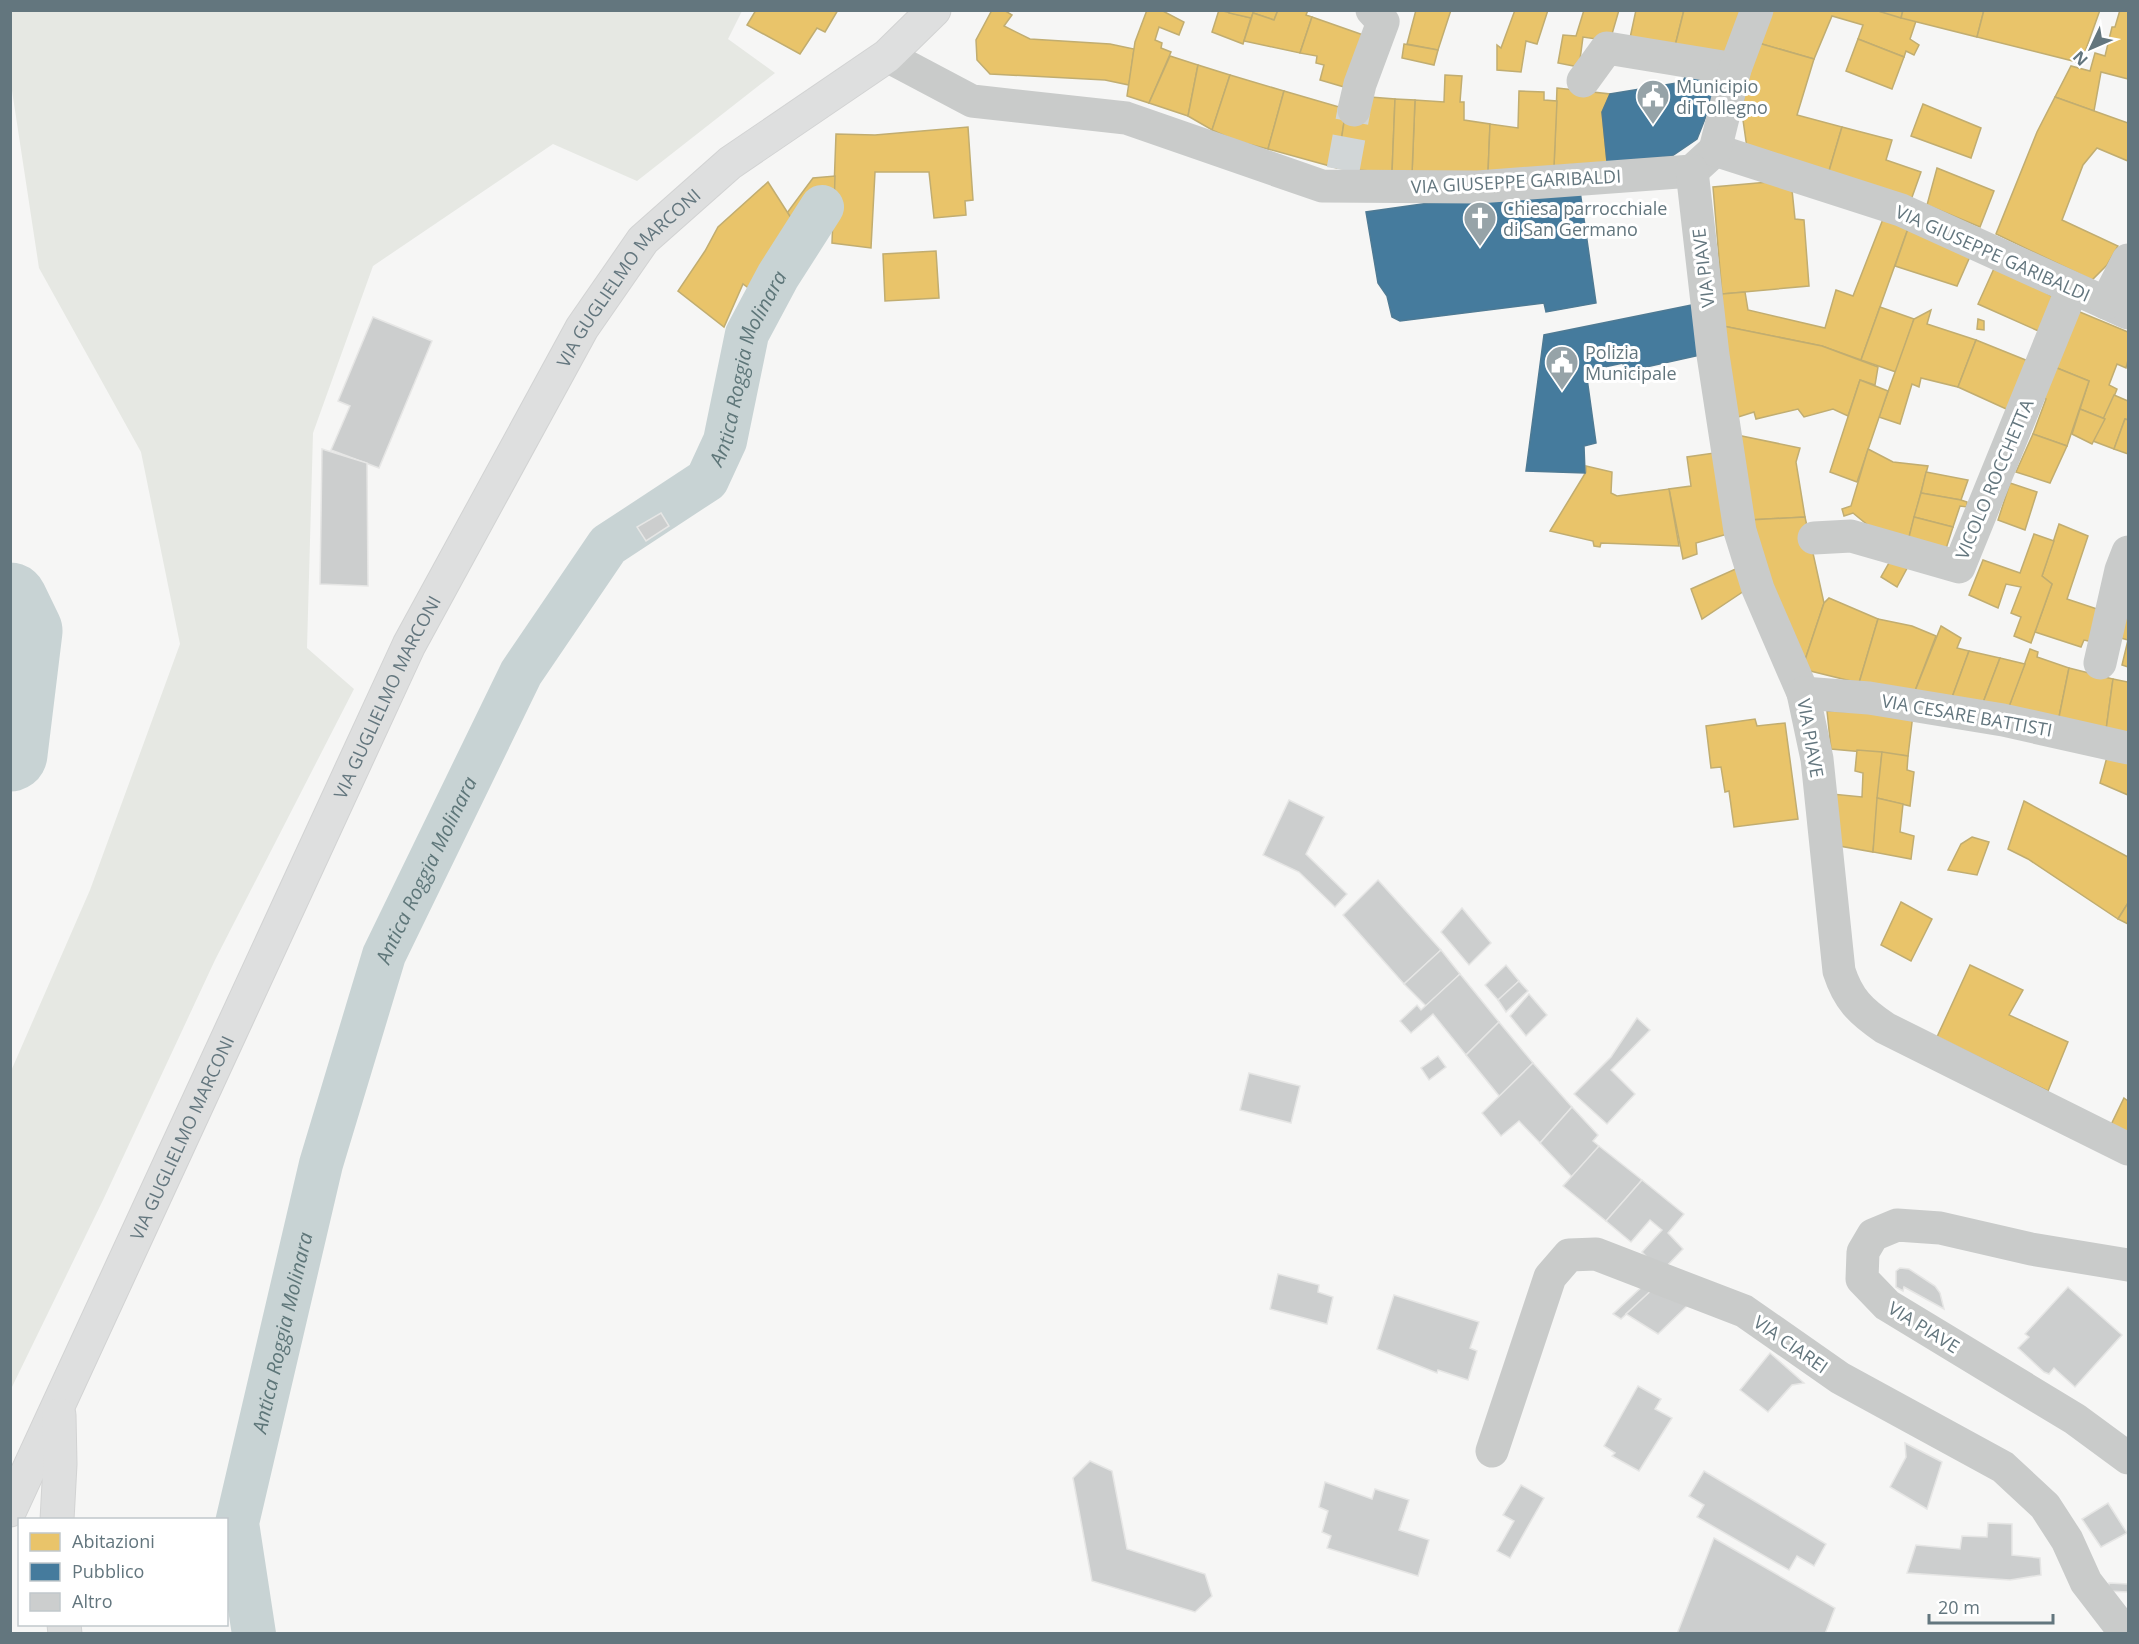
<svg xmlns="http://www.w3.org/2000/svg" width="2139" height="1644" font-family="'Open Sans',sans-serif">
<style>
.green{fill:#e6e8e3}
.homes{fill:#e9c46a;stroke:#c1ad70;stroke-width:1.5}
.public{fill:#457b9d;stroke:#4e7a94;stroke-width:1.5}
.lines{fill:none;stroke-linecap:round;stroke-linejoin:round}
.canal{stroke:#c8d3d4;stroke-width:44}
.river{stroke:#c8d3d4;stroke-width:75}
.building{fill:#cccece;stroke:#e6e6e5;stroke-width:1.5}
.street-tunnel{stroke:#d1d6d7;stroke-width:33;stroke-dasharray:33 16;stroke-linecap:butt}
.secondary-casing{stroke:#d2d3d3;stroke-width:35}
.street{stroke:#c9cbca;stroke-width:33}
.secondary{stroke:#dedfdf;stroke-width:33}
.labels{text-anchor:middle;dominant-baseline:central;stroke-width:6;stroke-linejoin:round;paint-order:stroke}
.poi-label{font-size:18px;fill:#63767e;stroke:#fff;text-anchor:start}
.street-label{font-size:18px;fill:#63767e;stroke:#fff}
.water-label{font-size:20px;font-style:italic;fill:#5e7679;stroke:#fff}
</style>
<rect width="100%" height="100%" fill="#f6f6f5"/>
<path class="green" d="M11,10L742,11L728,39L775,73L637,181L553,144L373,266L313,433L307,648L354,689L215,960L104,1198L11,1389V1071L90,890L180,644L141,452L39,268L11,84Z"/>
<g class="homes">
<path d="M756,10H838L825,32L817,28L800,54L747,25Z"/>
<path d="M992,10H1004L1012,15L1004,26L1030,39L1110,44L1134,49L1129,85L1105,80L990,74L977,60L976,40Z"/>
<path d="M1147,10H1161L1184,22L1179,35L1159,27L1155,40L1162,43L1161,48L1171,52L1149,103L1127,96L1135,42Z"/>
<path d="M1219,10L1251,18L1243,44L1212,32Z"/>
<path d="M1230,10H1278L1274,20L1253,13L1251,18L1229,13Z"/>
<path d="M1278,10H1308L1306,15L1312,17L1300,53L1244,41L1253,13L1274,20Z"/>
<path d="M1416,10H1451L1438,50L1407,44Z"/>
<path d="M1515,10H1548L1537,44L1526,41L1521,72L1497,70V45L1501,48Z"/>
<path d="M1584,10H1619L1610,41L1583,37L1579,67L1558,63L1563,35L1576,36Z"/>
<path d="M1636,10H1684L1675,46L1630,38Z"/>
<path d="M1684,10H1743L1730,58L1675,46Z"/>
<path d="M1767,10H1875L1916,21L1910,39L1919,45L1914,55L1906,51L1904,57L1858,39L1863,25L1832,16L1814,59L1755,42Z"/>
<path d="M1875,10H1903L1901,18Z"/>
<path d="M1903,10H1984L1977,37L1901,18Z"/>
<path d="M1984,10H2100L2081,63L1977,37Z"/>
<path d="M2120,10H2128V79L2101,72L2094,111L2055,97L2071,66L2090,71L2095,53L2105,56L2112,27H2115Z"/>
<path d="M1312,17L1369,37L1351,89L1320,80L1324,65L1316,63L1317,56L1300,53Z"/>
<path d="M1858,39L1904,57L1892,89L1846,71Z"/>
<path d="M1755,42L1814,59L1797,115L1842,127L1829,171L1747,148L1743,120L1744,84Z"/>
<path d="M1404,44L1438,50L1434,65L1402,58Z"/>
<path d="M1170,56L1198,65L1188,116L1149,103Z"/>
<path d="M1198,65L1230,75L1212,130L1188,116Z"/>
<path d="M1230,75L1284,91L1268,149L1236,141L1212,130Z"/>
<path d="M1445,75L1462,76L1460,102H1464V120L1490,124L1488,173L1412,174L1415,100L1444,102Z"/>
<path d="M1557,88L1610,94L1602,112L1607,162L1554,166Z"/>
<path d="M1284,91L1346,109L1337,168L1268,149Z"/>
<path d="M1519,91L1544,92V100L1557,101L1554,166L1488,173L1490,124L1518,128Z"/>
<path d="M1370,97L1395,99L1392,173L1337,168L1346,109Z"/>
<path d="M2055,97L2128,123V161L2097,148L2083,165L2062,220L2118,246L2107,265L2092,280L1996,234L2037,132Z"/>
<path d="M1395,99L1415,100L1412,174L1392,173Z"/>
<path d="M1923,104L1981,128L1971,158L1911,136Z"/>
<path d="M968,127L973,200L965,201L966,215L934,218L929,172H875L871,248L832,243L836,134L875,135Z"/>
<path d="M1842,127L1892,140L1886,160L1921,172L1911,200L1829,171Z"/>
<path d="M1937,168L1994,191L1980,227L1927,205Z"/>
<path d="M835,176L834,207L812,203L793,221L787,213L813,178Z"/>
<path d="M1791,180L1795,219L1804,220L1809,286L1722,294L1713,187Z"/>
<path d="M768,182L793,221L751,290L743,284L724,327L678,291L705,251L718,227Z"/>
<path d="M1885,214L1910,223L1861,360L1822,346L1723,326L1722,294L1745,292L1748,310L1825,328L1836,290L1853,296Z"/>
<path d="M1910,223L1972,252L1957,286L1895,266Z"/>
<path d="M936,251L939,298L885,301L883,254Z"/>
<path d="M1996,264L2057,299L2043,333L1978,304Z"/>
<path d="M1880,307L1914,319L1896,372L1861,360Z"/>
<path d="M1931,310L1927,324L1976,340L1958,387L1921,378L1919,387L1912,384L1900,424L1879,417L1914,319Z"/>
<path d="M2075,310L2128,332V360L2126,368L2117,364L2109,385L2117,389L2105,419L2080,409L2089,381L2052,366Z"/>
<path d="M1978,319L1984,321V330L1977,329Z"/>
<path d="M1723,326L1822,346L1878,367L1875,385L1860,380L1848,416L1833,409L1804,417L1798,409L1756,419L1754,412L1735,418Z"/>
<path d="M1976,340L2038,365L2015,413L1958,387Z"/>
<path d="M2052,366L2089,381L2067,446L2033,434L2046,399L2040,397Z"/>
<path d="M1860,380L1888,391L1857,482L1830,472Z"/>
<path d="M2114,395L2128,401V420L2125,419L2114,449L2093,441Z"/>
<path d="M2080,409L2105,419L2092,444L2072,434Z"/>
<path d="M2125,419L2128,420V454L2114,449Z"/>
<path d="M2033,434L2067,446L2050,483L2016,472Z"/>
<path d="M1737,435L1800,448L1796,462L1805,517L1749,520Z"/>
<path d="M1868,449L1893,462L1928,466L1908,541L1875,531L1853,513L1844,516L1842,509L1851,506Z"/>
<path d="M1721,452L1731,533L1696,543L1697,554L1683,559L1669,489L1691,486L1687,457Z"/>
<path d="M1586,466L1612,472L1611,493L1617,496L1669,489L1679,546L1601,543L1600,547L1594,546L1593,541L1550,531L1586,472Z"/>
<path d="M1926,472L1968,480L1961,500L1921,493Z"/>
<path d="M2010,483L2037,492L2025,530L1998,520Z"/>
<path d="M1921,493L1961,500L1967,502V507L1960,506L1953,527L1914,517Z"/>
<path d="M1805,517L1824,603L1802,669L1749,520Z"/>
<path d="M1914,517L1953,527L1944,555L1908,541Z"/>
<path d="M2059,524L2088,536L2067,599L2109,613L2102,644L2084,640L2081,647L2035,632L2052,584L2042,576Z"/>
<path d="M2034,534L2054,541L2042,576L2052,584L2031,643L2014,636L2021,617L2011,613L2021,587L2006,584L1998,608L1969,595L1983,560L2020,573Z"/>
<path d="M1893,556L1911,561L1897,587L1881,577Z"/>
<path d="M1740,567L1747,589L1702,619L1691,589Z"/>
<path d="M1829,598L1878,619L1859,683L1802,669L1824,603Z"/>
<path d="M2128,606V667L2122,665L2128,640L2110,635Z"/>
<path d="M1878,619L1912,626L1936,636L1913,696L1859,683Z"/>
<path d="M1941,626L1961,638L1957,648L1969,651L1950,703L1913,696Z"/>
<path d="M2030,649L2038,652L2037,657L2069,668L2058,722L2007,712Z"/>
<path d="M1969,651L2000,658L1981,708L1950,703Z"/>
<path d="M2000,658L2025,664L2007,712L1981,708Z"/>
<path d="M2069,668L2113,679L2106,730L2058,722Z"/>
<path d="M2113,679L2128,682V737L2106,730Z"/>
<path d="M1827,711L1913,714L1908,756L1831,749Z"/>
<path d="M1755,719L1757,726L1785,723L1798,819L1734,827L1729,791L1725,792L1721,767L1711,768L1706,726Z"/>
<path d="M1857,750L1882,752L1873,852L1834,845L1832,794L1862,797L1863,773L1855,771Z"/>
<path d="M1882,752L1908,756L1907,770L1914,772L1910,806L1877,798Z"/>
<path d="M2107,757L2128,763V795L2100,783Z"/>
<path d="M1877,798L1903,804L1900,832L1914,836L1911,859L1873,852Z"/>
<path d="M2024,801L2128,857V903L2118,919L2028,859L2008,849Z"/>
<path d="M1972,837L1989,842L1977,875L1948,870L1961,844Z"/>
<path d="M1901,902L1932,919L1911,961L1881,945Z"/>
<path d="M2128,903V924L2118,919Z"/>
<path d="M1970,965L2023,990L2009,1015L2068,1042L2048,1091L1937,1037Z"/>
<path d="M2124,1098L2128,1101V1138L2109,1129Z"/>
</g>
<g class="public">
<path d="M1688,69L1722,76L1697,139L1672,156L1607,162L1602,112L1610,94L1683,82Z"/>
<path d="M1580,191L1596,303L1546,312L1544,303L1400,321L1392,317L1387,296L1378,283L1366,212L1479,196Z"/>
<path d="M1697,304L1705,354L1646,367L1645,372L1626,376L1623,363L1586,371L1596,443L1584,446L1585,473L1526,471L1544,335Z"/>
</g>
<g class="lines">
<path class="canal" id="s1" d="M254,1634L237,1523L321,1164L384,955L521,673L608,545L707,480L725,441L747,334L778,276L822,207"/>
<path class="river" d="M10,600L25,631L10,754"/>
</g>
<g class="building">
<path d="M373,317L432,341L379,468L331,450L350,406L338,401Z"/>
<path d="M322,449L367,463L368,586L320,584Z"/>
<path d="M661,513L669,526L646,541L637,527Z"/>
<path d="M1289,800L1324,817L1306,854L1347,894L1335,907L1299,872L1263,855Z"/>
<path d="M1378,880L1441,950L1404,984L1343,915Z"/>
<path d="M1462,908L1491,943L1469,965L1441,932Z"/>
<path d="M1441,950L1460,974L1426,1006L1404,984Z"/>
<path d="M1506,965L1519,981L1498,1000L1485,985Z"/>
<path d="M1460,974L1499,1022L1466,1055L1433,1014L1411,1033L1400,1021L1417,1005L1421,1010Z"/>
<path d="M1519,981L1528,991L1506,1012L1498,1000Z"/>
<path d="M1529,994L1547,1015L1526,1036L1510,1016Z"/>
<path d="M1637,1018L1650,1030L1611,1070L1635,1094L1607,1124L1574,1094L1611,1057Z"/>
<path d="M1499,1022L1533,1063L1500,1097L1466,1055Z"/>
<path d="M1438,1056L1446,1067L1429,1080L1421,1068Z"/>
<path d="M1533,1063L1572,1107L1540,1143L1519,1121L1501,1136L1482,1113Z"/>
<path d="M1249,1073L1300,1086L1291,1123L1240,1110Z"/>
<path d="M1572,1107L1598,1135L1593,1141L1599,1146L1572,1177L1540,1143Z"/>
<path d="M1599,1146L1642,1180L1606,1221L1563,1186Z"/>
<path d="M1642,1180L1684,1214L1668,1233L1683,1249L1661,1272L1642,1252L1662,1230L1650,1220L1631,1242L1606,1221Z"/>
<path d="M1900,1268L1909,1269L1935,1286L1940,1293L1944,1309L1904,1287L1903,1291L1896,1287V1271Z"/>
<path d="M1278,1274L1319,1285L1318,1292L1333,1297L1327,1324L1270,1309Z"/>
<path d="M1644,1285L1653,1289L1621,1319L1613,1314Z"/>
<path d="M1655,1287L1688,1305L1658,1334L1626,1314Z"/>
<path d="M2068,1287L2122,1335L2075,1387L2054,1368L2049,1374L2044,1372L2018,1348L2029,1337L2025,1334Z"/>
<path d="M1394,1295L1479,1322L1470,1348L1477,1351L1468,1380L1438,1370L1437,1373L1377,1349Z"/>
<path d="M1770,1353L1804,1383L1792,1385L1768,1412L1740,1390Z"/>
<path d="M1638,1386L1661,1399L1655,1409L1672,1418L1639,1471L1612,1456L1615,1453L1604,1446Z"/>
<path d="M1905,1443L1942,1462L1927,1509L1890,1487L1906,1457Z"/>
<path d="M1090,1461L1112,1471L1127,1549L1205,1574L1212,1596L1195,1612L1092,1581L1073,1478Z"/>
<path d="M1704,1471L1826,1544L1814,1566L1797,1556L1789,1570L1697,1517L1704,1505L1689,1496Z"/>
<path d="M1325,1482L1372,1499L1375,1489L1409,1500L1399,1530L1429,1540L1418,1576L1327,1548L1331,1536L1322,1532L1328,1511L1319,1507Z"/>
<path d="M1521,1485L1544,1498L1510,1558L1497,1551L1514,1521L1503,1515Z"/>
<path d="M2108,1503L2127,1533L2101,1547L2082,1519Z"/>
<path d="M1988,1523L2012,1524V1555L2040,1558L2041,1575L2010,1580L1907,1573L1916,1545L1960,1549L1962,1536L1987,1537Z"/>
<path d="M1714,1538L1835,1608L1825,1634H1677Z"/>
<path d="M2109,1583L2128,1584V1592L2108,1591Z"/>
</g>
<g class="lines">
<path class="street-tunnel" d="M1343,170L1354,110"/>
<defs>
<g id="secondary">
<path id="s2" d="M10,1510L409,645L582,328L643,240L730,163L887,56L934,10"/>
<path d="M57,1520L60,1464L59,1415"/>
<path d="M64,1624L65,1634"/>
</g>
</defs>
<use href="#secondary" class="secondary-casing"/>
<g class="street">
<path d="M887,56L972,101L1126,118L1322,186L1478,187L1692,171L1715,150"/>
<path d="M1583,81L1607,48L1735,69"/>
<path d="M1354,110L1360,84L1383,22L1372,10"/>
<path d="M1715,150L1901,210L2128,313"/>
<path d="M1715,150L1735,69L1757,10"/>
<path d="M1692,171L1713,355L1740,531L1758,589L1803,693L1817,759L1839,971C1848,999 1860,1011 1885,1028L2128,1149"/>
<path d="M2106,303L2128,260"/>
<path d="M1814,538L1851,536L1959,567L2072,289"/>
<path d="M2100,663L2121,570L2128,552"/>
<path d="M1803,693L1869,698L2003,720L2128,748"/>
<path d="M2128,1265L2031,1249L1940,1228L1897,1225L1873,1235L1863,1252L1862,1279L1887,1305L2075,1419L2128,1458"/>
<path d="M1492,1451L1550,1277L1569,1255L1596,1254L1744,1311L1840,1378L2003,1467L2045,1506L2067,1540L2086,1582L2126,1634"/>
</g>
<use href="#secondary" class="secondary"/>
</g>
<defs>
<symbol id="civic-pin" viewBox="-11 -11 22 30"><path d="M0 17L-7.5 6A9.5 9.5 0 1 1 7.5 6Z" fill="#96a3a8" stroke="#fff"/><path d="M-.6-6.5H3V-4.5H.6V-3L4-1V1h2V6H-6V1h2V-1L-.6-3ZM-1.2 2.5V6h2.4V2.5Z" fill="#fff"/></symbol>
<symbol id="church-pin" viewBox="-11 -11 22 30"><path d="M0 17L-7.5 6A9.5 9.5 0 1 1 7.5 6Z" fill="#96a3a8" stroke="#fff"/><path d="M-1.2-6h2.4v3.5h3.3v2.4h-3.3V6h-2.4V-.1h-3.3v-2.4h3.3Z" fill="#fff"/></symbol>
</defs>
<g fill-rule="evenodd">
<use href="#civic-pin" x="1634" y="77" width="38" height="52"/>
<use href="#church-pin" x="1461" y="199" width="38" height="52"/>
<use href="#civic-pin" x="1543" y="343" width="38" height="52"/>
</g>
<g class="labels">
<g class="poi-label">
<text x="1676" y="86">Municipio<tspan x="1676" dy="21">di Tollegno</tspan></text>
<text x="1503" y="208">Chiesa parrocchiale<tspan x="1503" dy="21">di San Germano</tspan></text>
<text x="1585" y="352">Polizia<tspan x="1585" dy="21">Municipale</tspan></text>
</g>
<g class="street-label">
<text transform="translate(1516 181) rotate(-3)">VIA GIUSEPPE GARIBALDI</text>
<text transform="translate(1993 253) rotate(24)">VIA GIUSEPPE GARIBALDI</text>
<text transform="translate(1703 268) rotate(-97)">VIA PIAVE</text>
<text stroke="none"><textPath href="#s2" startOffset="1382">VIA GUGLIELMO MARCONI</textPath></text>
<text transform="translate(1994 479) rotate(-67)">VICOLO ROCCHETTA</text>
<text stroke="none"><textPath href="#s2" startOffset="896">VIA GUGLIELMO MARCONI</textPath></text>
<text transform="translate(1967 715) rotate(10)">VIA CESARE BATTISTI</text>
<text transform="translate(1811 738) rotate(80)">VIA PIAVE</text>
<text stroke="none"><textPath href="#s2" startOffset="410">VIA GUGLIELMO MARCONI</textPath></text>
<text transform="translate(1924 1327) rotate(32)">VIA PIAVE</text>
<text transform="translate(1791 1344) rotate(35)">VIA CIAREI</text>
</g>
<g class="water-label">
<text stroke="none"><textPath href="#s1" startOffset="1406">Antica Roggia Molinara</textPath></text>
<text stroke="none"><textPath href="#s1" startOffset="794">Antica Roggia Molinara</textPath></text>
<text stroke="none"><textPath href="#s1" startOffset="308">Antica Roggia Molinara</textPath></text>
</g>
</g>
<rect width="2139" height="1644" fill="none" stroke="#63767e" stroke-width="24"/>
<rect x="18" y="1518" width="210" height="108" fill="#ffffff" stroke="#c1c8cb" stroke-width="1.5"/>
<rect x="30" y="1533" width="30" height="18" fill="#e9c46a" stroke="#c1c8cb" stroke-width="1.5"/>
<text x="72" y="1548" font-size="18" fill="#63767e">Abitazioni</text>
<rect x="30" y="1563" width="30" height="18" fill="#457b9d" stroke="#c1c8cb" stroke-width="1.5"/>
<text x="72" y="1578" font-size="18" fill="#63767e">Pubblico</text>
<rect x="30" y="1593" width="30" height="18" fill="#cccece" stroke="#c1c8cb" stroke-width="1.5"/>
<text x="72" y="1608" font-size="18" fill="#63767e">Altro</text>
<g transform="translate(2091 48) rotate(226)" stroke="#ffffff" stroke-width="4.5" paint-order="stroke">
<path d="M0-4.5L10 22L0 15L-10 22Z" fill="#63767e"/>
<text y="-9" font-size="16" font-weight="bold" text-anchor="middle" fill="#63767e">N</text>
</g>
<path d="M1929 1614v9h124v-9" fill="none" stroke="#63767e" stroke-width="3"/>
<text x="1938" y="1614" font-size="18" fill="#63767e" stroke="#ffffff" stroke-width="4.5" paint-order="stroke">20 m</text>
</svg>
